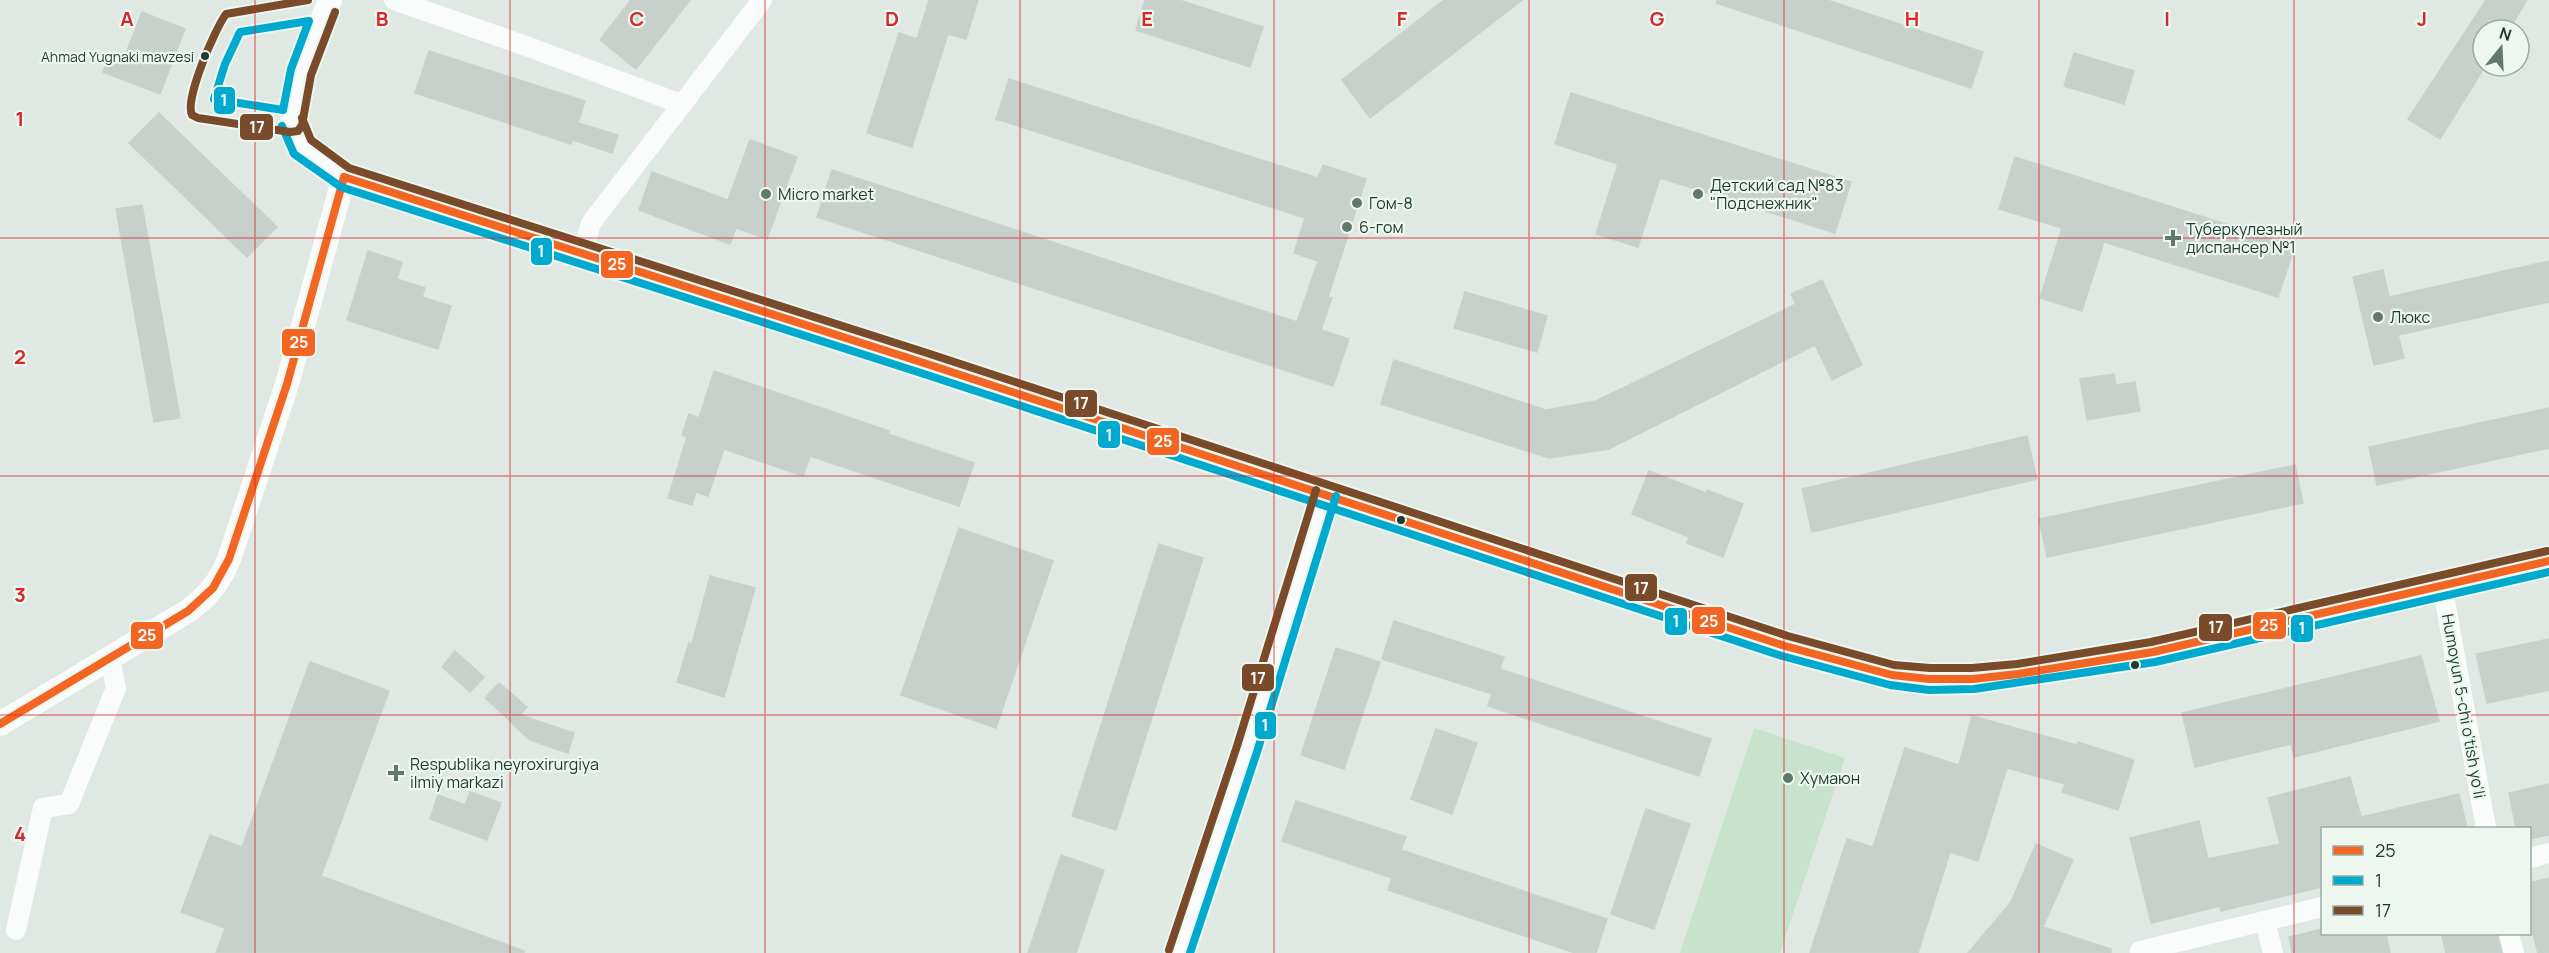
<svg xmlns="http://www.w3.org/2000/svg" width="2549" height="953" font-family="Manrope,sans-serif">
<style>
.green{fill:#c7e3cb}
.building{fill:#c8d0cc;stroke:#c8d1cc;stroke-width:1.5}
.lines{fill:none;stroke-linecap:round;stroke-linejoin:round}
.minor{stroke:#fafcfb;stroke-width:20}
.tertiary{stroke:#fafcfb;stroke-width:24}
.bus-1-casing{stroke:#edf7f0;stroke-width:12}
.bus-2-casing{stroke:#edf7f0;stroke-width:12}
.bus-3-casing{stroke:#edf7f0;stroke-width:12}
.bus-1{stroke:#f26522;stroke-width:8}
.bus-2{stroke:#00a9ce;stroke-width:8}
.bus-3{stroke:#7a4b2a;stroke-width:8}
.grid{fill:none;stroke:#d62828;stroke-width:1.5;stroke-opacity:0.55}
.bus-dot{fill:#1d3b2e;stroke:#edf7f0;stroke-width:2}
.poi-dot{fill:#61786d;stroke:#edf7f0;stroke-width:2}
.labels{text-anchor:middle;dominant-baseline:central;stroke-width:4.5;stroke-linejoin:round;paint-order:stroke}
.bus-label{font-size:14px;fill:#1d3b2e;stroke:#edf7f0;text-anchor:end}
.poi-label{font-size:16px;fill:#1d3b2e;stroke:#edf7f0;text-anchor:start}
.street-label{font-size:16px;fill:#1d3b2e;stroke:#edf7f0}
.grid-label{font-size:20px;text-anchor:middle;font-weight:bold;fill:#d62828;stroke:#edf7f0;stroke-width:4.5;stroke-linejoin:round;paint-order:stroke}
.line-badge{stroke:#edf7f0;stroke-width:2}
.badge-label{font-size:16px;text-anchor:middle;font-weight:bold;fill:#fff}
</style>
<rect width="100%" height="100%" fill="#e0e8e3"/>
<path class="green" d="M1754,728L1845,758L1780,953H1680Z"/>
<g class="building">
<path d="M631,0H690L636,69L600,40Z"/>
<path d="M929,0H978L966,39L948,34L912,147L867,133L899,33L917,39Z"/>
<path d="M1145,0H1179L1263,27L1250,67L1136,30Z"/>
<path d="M1444,0H1522L1370,118L1342,80Z"/>
<path d="M1717,0H1827L1983,52L1971,88L1716,3Z"/>
<path d="M2486,0H2527L2509,30H2483V70L2440,139L2408,119Z"/>
<path d="M142,12L185,29L160,94L103,72L111,53L124,58Z"/>
<path d="M429,51L585,101L578,123L618,135L612,153L573,140L571,144L415,93Z"/>
<path d="M2074,53L2134,71L2124,104L2064,86Z"/>
<path d="M1009,79L1318,178L1323,165L1366,179L1328,297L1332,298L1321,330L1349,339L1333,386L817,217L832,170L1297,322L1318,261L1294,253L1305,218L996,119Z"/>
<path d="M1571,93L1851,182L1835,233L1660,178L1638,247L1596,234L1618,164L1555,144Z"/>
<path d="M159,113L277,227L247,257L129,143Z"/>
<path d="M750,140L797,157L767,239L736,228L730,244L639,210L652,172L728,200Z"/>
<path d="M2015,157L2295,246L2278,297L2104,242L2082,311L2040,298L2062,228L1999,209Z"/>
<path d="M142,205L180,418L154,422L116,209Z"/>
<path d="M368,251L402,262L397,279L425,288L422,297L451,306L438,349L347,320Z"/>
<path d="M2549,261V302L2398,335L2404,358L2374,365L2353,277L2383,270L2389,297Z"/>
<path d="M1822,280L1862,365L1832,380L1815,345L1609,449L1549,458L1381,404L1394,360L1546,410L1596,401L1796,304L1791,294Z"/>
<path d="M1465,292L1547,316L1537,352L1454,328Z"/>
<path d="M714,371L889,431L888,434L974,463L959,506L810,456L803,476L724,449L708,496L696,492L692,505L668,498L687,437L682,435L689,414L699,418Z"/>
<path d="M2114,374L2116,385L2135,382L2140,411L2087,420L2080,379Z"/>
<path d="M2549,408V448L2377,485L2369,447Z"/>
<path d="M2027,436L2037,479L1812,532L1802,489Z"/>
<path d="M2295,465L2303,503L2047,557L2039,519Z"/>
<path d="M1649,471L1706,493L1707,490L1743,504L1723,557L1687,543L1689,537L1632,514Z"/>
<path d="M959,528L1053,561L996,728L901,695Z"/>
<path d="M1159,544L1203,558L1116,830L1072,816Z"/>
<path d="M710,576L755,588L724,697L677,682L689,643L692,644Z"/>
<path d="M1394,621L1504,657L1500,669L1711,739L1699,776L1488,706L1492,694L1382,659Z"/>
<path d="M2549,639V690L2487,703L2476,654Z"/>
<path d="M1336,648L1380,662L1344,769L1301,755Z"/>
<path d="M455,651L484,677L470,692L442,667Z"/>
<path d="M2421,656L2439,721L2294,757L2291,744L2195,767L2182,713Z"/>
<path d="M310,662L389,691L321,876L524,951V953H216L225,928L181,912L210,835L242,847Z"/>
<path d="M499,683L527,707L520,715L574,733L568,753L530,740L485,698Z"/>
<path d="M1972,716L2077,745L2078,742L2134,760L2118,810L2062,792L2065,784L2007,768L1978,861L1950,852L1918,953H1810L1847,839L1873,847L1905,748L1959,765Z"/>
<path d="M1436,729L1477,743L1452,814L1411,799Z"/>
<path d="M2350,777L2361,817L2459,794L2467,828H2322V887L2221,911L2220,906L2151,923L2130,838L2199,821L2208,859L2280,844L2268,798Z"/>
<path d="M2549,784V835L2529,839V828H2516L2509,793Z"/>
<path d="M470,792L501,803L487,840L430,819L438,795L465,805Z"/>
<path d="M1296,801L1406,837L1401,850L1607,919L1596,953H1575L1388,890L1392,878L1282,841Z"/>
<path d="M1646,809L1690,824L1654,929L1611,914Z"/>
<path d="M2036,844L2073,860L2043,927L2111,949V953H1968L2011,902Z"/>
<path d="M1061,855L1104,870L1076,953H1028Z"/>
<path d="M2549,878V953H2538L2529,919V883Z"/>
<path d="M2322,929V933H2386L2390,953H2292L2289,937Z"/>
<path d="M2441,933H2497L2502,953H2446Z"/>
</g>
<g class="lines">
<g class="minor">
<path d="M394,0L529,47L681,104"/>
<path d="M583,252L591,223L762,0"/>
<path d="M2442,584L2486,828"/>
<path d="M2530,858L2549,853"/>
<path d="M2265,921L2273,953"/>
<path d="M16,930L43,808L69,804L116,688L110,659"/>
<path d="M2509,934L2514,953"/>
<path d="M2140,951L2322,907"/>
<path d="M1179,953L1247,749L1326,493"/>
</g>
<g class="tertiary">
<path d="M330,0L301,72L292,122L302,147L344,177L1345,500L1785,646L1892,675L1951,679L2018,674L2153,652L2549,561"/>
<path d="M0,724L188,611C208,596 220,582 229,559L287,384L344,177"/>
</g>
<defs>
<g id="bus-1">
<path d="M344,177L924,363L1785,646L1892,675L1929,679H1973L2018,674L2153,652L2549,561"/>
<path d="M0,724L188,611L213,588L229,559L287,384L344,177"/>
</g>
<g id="bus-2">
<path d="M309,21L291,69L283,110L214,99L225,64L240,32Z"/>
<path d="M282,126L294,154L341,187L921,373L1782,656L1890,685L1929,690L1974,689L2155,662L2549,572"/>
<path d="M1190,953L1257,752L1336,496"/>
</g>
<g id="bus-3">
<path d="M308,0L226,14C215,29 184,100 192,115L198,118L290,132L298,131L302,125L311,75L335,12"/>
<path d="M302,118L311,140L349,168L927,353L1788,636L1894,665L1930,668H1972L2017,664L2151,642L2547,551"/>
<path d="M1169,950L1237,746L1316,490"/>
</g>
</defs>
<use href="#bus-1" class="bus-1-casing"/>
<use href="#bus-2" class="bus-2-casing"/>
<use href="#bus-3" class="bus-3-casing"/>
<use href="#bus-1" class="bus-1"/>
<use href="#bus-2" class="bus-2"/>
<use href="#bus-3" class="bus-3"/>
</g>
<path class="grid" d="M255,0V953M510,0V953M765,0V953M1020,0V953M1274,0V953M1529,0V953M1784,0V953M2039,0V953M2294,0V953M0,238H2549M0,476H2549M0,715H2549"/>
<g class="bus-dot">
<circle cx="205" cy="56" r="5"/>
<circle cx="1401" cy="520" r="5"/>
<circle cx="2135" cy="665" r="5"/>
</g>
<g class="poi-dot">
<circle cx="766" cy="194" r="6"/>
<circle cx="1698" cy="194" r="6"/>
<circle cx="1357" cy="203" r="6"/>
<circle cx="1347" cy="227" r="6"/>
<path d="M2170 229h6v6h6v6h-6v6h-6v-6h-6v-6h6z"/>
<circle cx="2378" cy="317" r="6"/>
<path d="M393 764h6v6h6v6h-6v6h-6v-6h-6v-6h6z"/>
<circle cx="1788" cy="778" r="6"/>
</g>
<g class="labels">
<g class="bus-label">
<text x="194" y="56">Ahmad Yugnaki mavzesi</text>
</g>
<g class="poi-label">
<text x="1710" y="185">Детский сад №83<tspan x="1710" dy="18">"Подснежник"</tspan></text>
<text x="778" y="194">Micro market</text>
<text x="1369" y="203">Гом-8</text>
<text x="1359" y="227">6-гом</text>
<text x="2186" y="229">Туберкулезный<tspan x="2186" dy="18">диспансер №1</tspan></text>
<text x="2390" y="317">Люкс</text>
<text x="410" y="764">Respublika neyroxirurgiya<tspan x="410" dy="18">ilmiy markazi</tspan></text>
<text x="1800" y="778">Хумаюн</text>
</g>
<g class="street-label">
<text transform="translate(2464 706) rotate(80)">Humoyun 5-chi o'tish yo'li</text>
</g>
</g>
<g class="grid-label">
<text x="127" y="26">A</text>
<text x="382" y="26">B</text>
<text x="637" y="26">C</text>
<text x="892" y="26">D</text>
<text x="1147" y="26">E</text>
<text x="1402" y="26">F</text>
<text x="1657" y="26">G</text>
<text x="1912" y="26">H</text>
<text x="2167" y="26">I</text>
<text x="2422" y="26">J</text>
<text x="20" y="126">1</text>
<text x="20" y="364">2</text>
<text x="20" y="602">3</text>
<text x="20" y="841">4</text>
</g>
<g class="line-badge">
<rect x="213" y="86" width="23" height="29" rx="6" fill="#00a9ce"/>
<rect x="239" y="113" width="35" height="28" rx="6" fill="#7a4b2a"/>
<rect x="530" y="237" width="23" height="29" rx="6" fill="#00a9ce"/>
<rect x="600" y="250" width="34" height="29" rx="6" fill="#f26522"/>
<rect x="281" y="328" width="35" height="29" rx="6" fill="#f26522"/>
<rect x="1064" y="389" width="34" height="29" rx="6" fill="#7a4b2a"/>
<rect x="1097" y="420" width="24" height="29" rx="6" fill="#00a9ce"/>
<rect x="1146" y="427" width="34" height="29" rx="6" fill="#f26522"/>
<rect x="1624" y="573" width="34" height="29" rx="6" fill="#7a4b2a"/>
<rect x="1691" y="606" width="35" height="29" rx="6" fill="#f26522"/>
<rect x="1664" y="607" width="24" height="29" rx="6" fill="#00a9ce"/>
<rect x="2252" y="611" width="35" height="29" rx="6" fill="#f26522"/>
<rect x="2198" y="613" width="35" height="29" rx="6" fill="#7a4b2a"/>
<rect x="2290" y="614" width="24" height="29" rx="6" fill="#00a9ce"/>
<rect x="130" y="621" width="34" height="29" rx="6" fill="#f26522"/>
<rect x="1241" y="663" width="34" height="29" rx="6" fill="#7a4b2a"/>
<rect x="1254" y="711" width="23" height="29" rx="6" fill="#00a9ce"/>
</g>
<g class="badge-label">
<text x="224" y="106">1</text>
<text x="257" y="133">17</text>
<text x="541" y="257">1</text>
<text x="617" y="270">25</text>
<text x="299" y="348">25</text>
<text x="1081" y="409">17</text>
<text x="1109" y="441">1</text>
<text x="1163" y="447">25</text>
<text x="1641" y="594">17</text>
<text x="1709" y="627">25</text>
<text x="1676" y="627">1</text>
<text x="2269" y="631">25</text>
<text x="2216" y="633">17</text>
<text x="2302" y="634">1</text>
<text x="147" y="641">25</text>
<text x="1258" y="684">17</text>
<text x="1265" y="731">1</text>
</g>
<rect x="2321" y="827" width="210" height="108" fill="#edf7f0" stroke="#9aaca2" stroke-width="1.5"/>
<rect x="2333" y="846" width="30" height="9" fill="#f26522" stroke="#9aaca2" stroke-width="1.5"/>
<text x="2375" y="857" font-size="18" fill="#1d3b2e">25</text>
<rect x="2333" y="876" width="30" height="9" fill="#00a9ce" stroke="#9aaca2" stroke-width="1.5"/>
<text x="2375" y="887" font-size="18" fill="#1d3b2e">1</text>
<rect x="2333" y="906" width="30" height="9" fill="#7a4b2a" stroke="#9aaca2" stroke-width="1.5"/>
<text x="2375" y="917" font-size="18" fill="#1d3b2e">17</text>
<g transform="translate(2501 48) rotate(18)"><circle r="28" fill="#edf7f0" stroke="#9aaca2" stroke-width="1.5"/>
<path d="M0-4.5L10 22L0 15L-10 22Z" fill="#61786d"/>
<text y="-9" font-size="16" font-weight="bold" text-anchor="middle" fill="#1d3b2e">N</text>
</g>
</svg>
